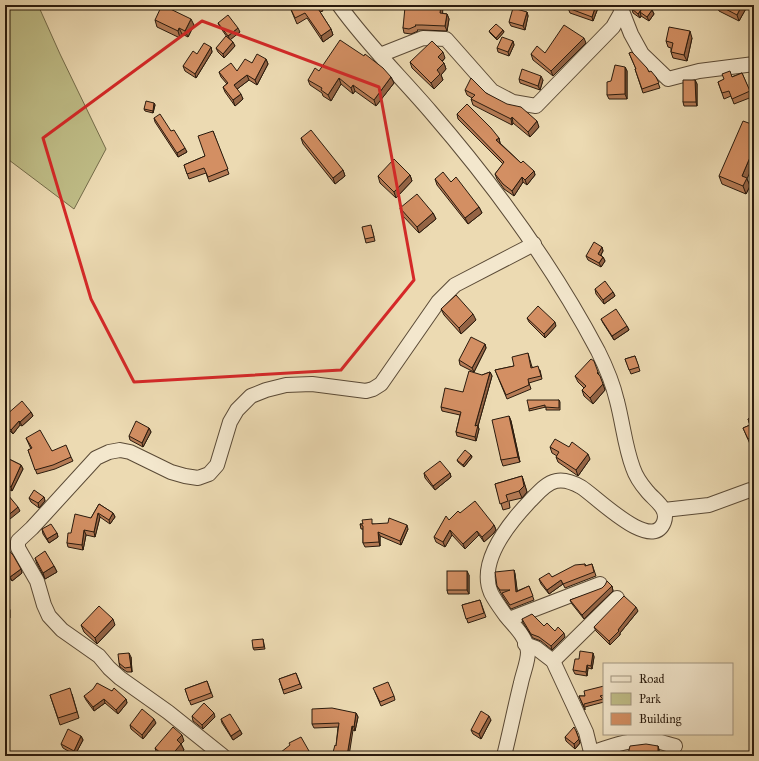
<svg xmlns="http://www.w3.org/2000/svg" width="759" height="761" font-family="'IM FELL Great Primer',serif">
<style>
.green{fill:#bfbd87;stroke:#746c4a}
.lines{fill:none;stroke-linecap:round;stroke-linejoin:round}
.minor-casing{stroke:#5a4a36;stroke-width:16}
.minor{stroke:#f3e7cd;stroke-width:14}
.wall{fill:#b57b55;stroke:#291a0d}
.shaded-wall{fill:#946445;stroke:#291a0d}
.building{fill:#d38f63;stroke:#291a0d}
.marked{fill:none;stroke:#d62828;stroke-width:3;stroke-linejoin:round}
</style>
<rect width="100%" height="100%" fill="#ecdab2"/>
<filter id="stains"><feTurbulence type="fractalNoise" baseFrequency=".005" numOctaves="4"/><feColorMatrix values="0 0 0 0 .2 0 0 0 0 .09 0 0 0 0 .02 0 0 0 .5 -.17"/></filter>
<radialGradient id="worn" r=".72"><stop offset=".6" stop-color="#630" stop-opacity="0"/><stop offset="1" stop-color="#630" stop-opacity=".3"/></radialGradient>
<path class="green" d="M5,5H38L60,54L106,149L74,209L5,157Z"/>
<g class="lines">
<defs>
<g id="minor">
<path d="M339,5C366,43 399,75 430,111C494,185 552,264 598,351C606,367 613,384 617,401C623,424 625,447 633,468C636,477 641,484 647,491C654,500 669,508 664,522C652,554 596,496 581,487C574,483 565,479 556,481C546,483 538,493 531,500C510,522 477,561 491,593C495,601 501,609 506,616C514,626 527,637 528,652C528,662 523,673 521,683C515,707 510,732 504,756"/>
<path d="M622,11L631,34L642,54L668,79L699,71L754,64"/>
<path d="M380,55L423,38L446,39L492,91L513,102L536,106L613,27L622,11L619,5"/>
<path d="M664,510L709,505L750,490L754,491"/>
<path d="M509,619L600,584"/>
<path d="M525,644L536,648L553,661L586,732L592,756"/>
<path d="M553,661L617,598"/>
<path d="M591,753C611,746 635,737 656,741C663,742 669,745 675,746"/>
<path d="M223,756L168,712L120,678L109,668L99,656L62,630L49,616L44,605L37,581L18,548V541L32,528L96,458L109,452L120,450L130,452L171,472L185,476L198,478L209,474L217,465L230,422L237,410L251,396L266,390L286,385L312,384L366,391L373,389L381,384L438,302L455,285L534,244"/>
</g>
</defs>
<use href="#minor" class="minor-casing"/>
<use href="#minor" class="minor"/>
</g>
<g class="wall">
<path d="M289,5H320L323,11L320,12L331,29L333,35L323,42L307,18L297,24Z"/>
<path d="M382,5H393L391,9Z"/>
<path d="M717,5H748L739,21L719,11Z"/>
<path d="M409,7L443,8L442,13L447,14L449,19L447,31L423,30H417L418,31L411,34L404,33L403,28Z"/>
<path d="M643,7L652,10L654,14L649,21L641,16L640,18L633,13L632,9Z"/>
<path d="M568,8H598L593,21L570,13Z"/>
<path d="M527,12L528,16L525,30L511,26L509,22Z"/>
<path d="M155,20L194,25L188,37L182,34L180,38L157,27Z"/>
<path d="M218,23L240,32L230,39L235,46L224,58L218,52L216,48L227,37L220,27Z"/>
<path d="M503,30L504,32L497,40L490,33L489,31Z"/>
<path d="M692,38L687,61L673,58L671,52V48L668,47L666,41Z"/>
<path d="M513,41L514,45L509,56L498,52L497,48Z"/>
<path d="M586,43L553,76L533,60L531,54L545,53Z"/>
<path d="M211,47L212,52L196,78L185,71L183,66Z"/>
<path d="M629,53L649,72L656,77L660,88L643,93L635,69H636Z"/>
<path d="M445,58L442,62L444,63L446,69L441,75L443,80L434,89L412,68L410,62Z"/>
<path d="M266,59L268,64L257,85L249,80L237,89L243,99L235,106L225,92L223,87L227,84L221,77L219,72L237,71L252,63Z"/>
<path d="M625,67L627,71V99H609L607,95Z"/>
<path d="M319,71L391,77L394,83L376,106L355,91L353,94L341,84L331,101L323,96L322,93L310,85L308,80Z"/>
<path d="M742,73L752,97L734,104L731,96L724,99L718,82Z"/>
<path d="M519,79L543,80L540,90L520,83Z"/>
<path d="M695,80L697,84V106H684L683,102Z"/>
<path d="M465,90L486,93L539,127L530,137L513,123L512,125L473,105L471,99L472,98L467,95Z"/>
<path d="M154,103L155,105L153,113L145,111L144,109Z"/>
<path d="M457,114L499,138L500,143L521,163L534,171L535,175L527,185L523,182L514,196L504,189L497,179L495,174L503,164L458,119Z"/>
<path d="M154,118L171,131L187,152L178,157L155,122Z"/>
<path d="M213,131L229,174L209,182L206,173L189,179L184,165L205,156Z"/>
<path d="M301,138L343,170L345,176L335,184L303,144Z"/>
<path d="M410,175L412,181L396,198L380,183L378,176Z"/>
<path d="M719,176L747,179L750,186L746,194L722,184Z"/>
<path d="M435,179L451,182L479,207L482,213L468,224L437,185Z"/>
<path d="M400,208L433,213L436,219L419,233L402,215Z"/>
<path d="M372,229L375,241L366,243L365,239Z"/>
<path d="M602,247L603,251L601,255L603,257L605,261L601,267L588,260L586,256Z"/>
<path d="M595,289L613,292L615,296L604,304L596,294Z"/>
<path d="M441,309L476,320L461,334L444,315Z"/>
<path d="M527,318L556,326L545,338L529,322Z"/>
<path d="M601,319L627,326L629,330L614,340L603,323Z"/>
<path d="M485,344L486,348L474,372L460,365L459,360Z"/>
<path d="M528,353L532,367L540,370L542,379L529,383L531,389L507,399L495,370L514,366Z"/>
<path d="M635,356L640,371L631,374L625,359Z"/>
<path d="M490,372L492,376L478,426L479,429L476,441L457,436L456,432L460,415L442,411L441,407L463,392L482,375Z"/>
<path d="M598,372L605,390L593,404L584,396L582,390L584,388L578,382L575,376Z"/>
<path d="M559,400L560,402V410H546V407L529,411V409Z"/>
<path d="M31,412L33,416L22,426L20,425L13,434L10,431L5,438V416Z"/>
<path d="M509,416L511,421L520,462L503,466L501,460Z"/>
<path d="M754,416V442L750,444L743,428L750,425L748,419Z"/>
<path d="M149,428L151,432L143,447L130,440L129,436Z"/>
<path d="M26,438L52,451L71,457L73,461L55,469L37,474L28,450L31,449Z"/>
<path d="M550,447L590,459L578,476L558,462L556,457L557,456L552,453Z"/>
<path d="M471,455L472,457L464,467L458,462L457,460Z"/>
<path d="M5,457L21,465L23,469L12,491L5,487Z"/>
<path d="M424,473H450L451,477L435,490L425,478Z"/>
<path d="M522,476L527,492L522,498L509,501L510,508L503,510L495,484Z"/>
<path d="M44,497L45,501L39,508L31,502L29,498Z"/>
<path d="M99,504L113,513L115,517L110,524L100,517L95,537L86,535L83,550L68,547L67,543L71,533L91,518Z"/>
<path d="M460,513L494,525L496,530L493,534L484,542L479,535L465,549L452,535L445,547L436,542L434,537L449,520Z"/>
<path d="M360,524H373L408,529L401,545L380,536V546L365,547L363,543V529H361Z"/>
<path d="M42,529L57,533L58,537L49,543L43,534Z"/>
<path d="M5,546L22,573L12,581L5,572Z"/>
<path d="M35,558L54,566L57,572L45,579L37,564Z"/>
<path d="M585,564L586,566L592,564L596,576L565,588L563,584L549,594L541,584L539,579L552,577Z"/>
<path d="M514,570L515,574L517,591L529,586L534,600L511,609L503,597L502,595L497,586Z"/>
<path d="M469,575V594H448L447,590Z"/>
<path d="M612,586L613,591L584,619L572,604L570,600Z"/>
<path d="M480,600L486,617L468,623L462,605Z"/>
<path d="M5,608H9L10,610V618H5Z"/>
<path d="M638,611L620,633V635L610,645L596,631L594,627Z"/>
<path d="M522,619L544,626L565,637L552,650L541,641L533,638L523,623Z"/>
<path d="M81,625H115L97,644L84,632Z"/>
<path d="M263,639L265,649L254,650L253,648Z"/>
<path d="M593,653L594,657L592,669L588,668L587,676L575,674L573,670L579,659Z"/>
<path d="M131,657L132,672H127L120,667L119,663Z"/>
<path d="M296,673L302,688L284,694L279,679Z"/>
<path d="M207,681L213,697L191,705L185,689Z"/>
<path d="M604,686V698L603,699L604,702L585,707V710L579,696H585Z"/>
<path d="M112,691L126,699L127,703L118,714L105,703L94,711L86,700L84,696Z"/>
<path d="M375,692L394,696L395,700L381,706Z"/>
<path d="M72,694L79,718L60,725L50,695Z"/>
<path d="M356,713L358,717L355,731L353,730L336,746L338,727L314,728L312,724Z"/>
<path d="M192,716L215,717L203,729L193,721Z"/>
<path d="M221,719L240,730L242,734L233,740L222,723Z"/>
<path d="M491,720L481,739L473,734L471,730Z"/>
<path d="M156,723L143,739L131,729L130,725Z"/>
<path d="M576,731L580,743L575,749L566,741L565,737Z"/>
<path d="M81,736L83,740L75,755L63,748L61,744Z"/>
<path d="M184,741L181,744L184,750L178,756H159L157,754L155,748Z"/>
<path d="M658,746L659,750V756H629L628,754Z"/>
<path d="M309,751L311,756H276Z"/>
</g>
<g class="shaded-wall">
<path d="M389,5H393L391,9Z"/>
<path d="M441,5H442L443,8L442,18L440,13Z"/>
<path d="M596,5H597L598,8L593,21L592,17Z"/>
<path d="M742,5H748L739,21L737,15Z"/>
<path d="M643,7L640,12L641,16L640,18L638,14Z"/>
<path d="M652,10L654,14L649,21L647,17Z"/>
<path d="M527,12L528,16L525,30L523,26Z"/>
<path d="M447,14L449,19L447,31L445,26Z"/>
<path d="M191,19L194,25L188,37L185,31Z"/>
<path d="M179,28L182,34L180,38L178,31Z"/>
<path d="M238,28L240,32L230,40L228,36Z"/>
<path d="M331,29L333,35L323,42L321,36Z"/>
<path d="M503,30L504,32L497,40L496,38Z"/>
<path d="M690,31L692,38L687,61L684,55Z"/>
<path d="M584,38L586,43L553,76L551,71Z"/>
<path d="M513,41L514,45L509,56L508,52Z"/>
<path d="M233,42L235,46L224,58L223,54Z"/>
<path d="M211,47L212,52L196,78L195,74Z"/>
<path d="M443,52L445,58L440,63L438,57Z"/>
<path d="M266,59L268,64L257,85L255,80Z"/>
<path d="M444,63L446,69L441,75L443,80L434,89L431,83L437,70Z"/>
<path d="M625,67L627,71V99L625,94Z"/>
<path d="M247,75L249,80L236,90L234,85Z"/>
<path d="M541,76L543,80L540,90L538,86Z"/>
<path d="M391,77L394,83L376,106L374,100Z"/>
<path d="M339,78L341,84L331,101L328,95Z"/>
<path d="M695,80L697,84V106L696,102Z"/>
<path d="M353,85L355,91L353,94L351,88Z"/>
<path d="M241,94L243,99L235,106L233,100Z"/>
<path d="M154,103L155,105L153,113V111Z"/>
<path d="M512,117L513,123L512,125L511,119Z"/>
<path d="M537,121L539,127L530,137L528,132Z"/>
<path d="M499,138L500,143L498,145L496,140Z"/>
<path d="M185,148L187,152L178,157L177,153Z"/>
<path d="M754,148V163L747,179L750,186L746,194L743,186L742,176Z"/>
<path d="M343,170L345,176L335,184L333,178Z"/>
<path d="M534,171L535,175L527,185L525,180Z"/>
<path d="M410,175L412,181L396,198L394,192Z"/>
<path d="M522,177L523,182L514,196L512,191Z"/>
<path d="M479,207L482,213L468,224L465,218Z"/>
<path d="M433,213L436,219L419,233L417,227Z"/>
<path d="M602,247L603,251L599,258L598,254Z"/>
<path d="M603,257L605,261L601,267L599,263Z"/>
<path d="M613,292L615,296L604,304L603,300Z"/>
<path d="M473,314L476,320L461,334L459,328Z"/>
<path d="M555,322L556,326L545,338L544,334Z"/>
<path d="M627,326L629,330L614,340L612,336Z"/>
<path d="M485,344L486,348L474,372L472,368Z"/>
<path d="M490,372L492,376L478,426L479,429L476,441L475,437V426Z"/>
<path d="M603,384L605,390L593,404L590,398Z"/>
<path d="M31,412L33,416L22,426L20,422Z"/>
<path d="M509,416L511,421L520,462L518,457Z"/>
<path d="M19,421L20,425L13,434L11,430Z"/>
<path d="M8,427L10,431L5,438V432Z"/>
<path d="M149,428L151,432L143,447L142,443Z"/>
<path d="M588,454L590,459L578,476L576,470Z"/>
<path d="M471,455L472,457L464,467L463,465Z"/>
<path d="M21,465L23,469L12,491L11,487Z"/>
<path d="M450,473L451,477L435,490L433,486Z"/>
<path d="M522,476L527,492L522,498L519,491Z"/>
<path d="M44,497L45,501L39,508L38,503Z"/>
<path d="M18,507L20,511L5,523V518Z"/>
<path d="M98,513L100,517L95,537L94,532Z"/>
<path d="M113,513L115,517L110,524L109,520Z"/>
<path d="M407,525L408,529L401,545L400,541Z"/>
<path d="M494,525L496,530L493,534L484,542L482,537Z"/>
<path d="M84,530L86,535L83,550L82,545Z"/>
<path d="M450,530L452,535L445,547L443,542Z"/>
<path d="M477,531L479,535L465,549L463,544Z"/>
<path d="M378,532L380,536V546L379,542Z"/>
<path d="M57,533L58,537L49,543L47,539Z"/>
<path d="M54,566L57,572L45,579L43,573Z"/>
<path d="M21,569L22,573L12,581L10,577Z"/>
<path d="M514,570L515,574L518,596L516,592Z"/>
<path d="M467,571L469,575V594L467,590Z"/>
<path d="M561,580L563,584L549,594L547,590Z"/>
<path d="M612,586L613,591L584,619L582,615Z"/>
<path d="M636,607L638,611L620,633V635L610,645L609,641Z"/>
<path d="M113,619L115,625L97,644L95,638Z"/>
<path d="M564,633L565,637L552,650L551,646Z"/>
<path d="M129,653L131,657L132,672L131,667Z"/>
<path d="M593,653L594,657L592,669L591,666Z"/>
<path d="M587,665L588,668L587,676L586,672Z"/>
<path d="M104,699L105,703L94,711L93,707Z"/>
<path d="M126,699L127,703L118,714L116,710Z"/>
<path d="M214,713L215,717L203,729L202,725Z"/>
<path d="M356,713L358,717L355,731L354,727Z"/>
<path d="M489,716L491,720L481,739L479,734Z"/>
<path d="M154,719L156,723L143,739L142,735Z"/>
<path d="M352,726L353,730L349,756H347Z"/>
<path d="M240,730L242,734L233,740L231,736Z"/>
<path d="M576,731L580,743L575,749L574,744Z"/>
<path d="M182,735L184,741L181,744L184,750L178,756H171L177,740Z"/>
<path d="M81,736L83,740L75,755L74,751Z"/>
<path d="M658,746L659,750V756H658Z"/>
</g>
<g class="building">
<path d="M162,5L191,19L185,31L179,28L178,31L155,20Z"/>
<path d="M289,5H320L321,6L317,7L331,29L321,36L305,13L295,18Z"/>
<path d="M410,5H441L440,13L447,14L445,26L422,25H415L416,26L409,29L403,28L405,7H409Z"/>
<path d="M569,5H596L592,17L568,8Z"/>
<path d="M635,5H640L643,7L638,14L632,9Z"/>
<path d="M644,5L652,10L647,17L640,12Z"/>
<path d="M718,5H742L737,15Z"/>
<path d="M513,8L527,12L523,26L509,22Z"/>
<path d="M228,15L238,28L228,36L218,23Z"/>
<path d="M496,24L503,30L496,38L489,31Z"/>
<path d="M564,25L584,38L551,71L531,54L537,46L545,53Z"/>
<path d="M669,27L690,31L684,55L671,52L673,43L666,41Z"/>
<path d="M226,36L233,42L223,54L216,48Z"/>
<path d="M502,37L513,41L508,52L497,48Z"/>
<path d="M340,40L364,56L365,54L383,68L391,77L374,100L353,85L351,88L339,78L328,95L321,90L322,88L308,80L315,68L319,71Z"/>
<path d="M432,41L443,52L438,57L444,63L437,70L440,74L431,83L410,62Z"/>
<path d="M204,43L211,47L195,74L183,66L193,51L197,54Z"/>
<path d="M632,52L647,68L649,72L651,71L656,77L659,83L642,89L635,69H636L629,53Z"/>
<path d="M257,54L266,59L255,80L247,75L234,85L241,94L233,100L223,87L228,83L219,72L231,63L237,71L245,59L252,63Z"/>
<path d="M615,65L625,67V94L607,95V82L611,81Z"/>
<path d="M522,69L541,76L538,86L519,79Z"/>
<path d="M730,71L732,77L742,73L750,91L732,99L729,91L722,93L718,82L724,79L722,74Z"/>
<path d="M471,78L486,93L507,104L521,107L537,121L528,132L512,117L511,119L471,99L475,95L465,90Z"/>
<path d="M683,80H695L696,102H683Z"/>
<path d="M146,101L154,103L153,111L144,109Z"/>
<path d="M467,104L491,128L499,138L496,140L521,163L523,161L534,171L525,180L522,177L512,191L503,184L495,174L504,162L457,114Z"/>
<path d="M160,114L171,131L174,130L185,148L177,153L154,118Z"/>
<path d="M743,121L754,125V148L742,176L747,178L743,186L719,176Z"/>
<path d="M311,130L343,170L333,178L301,138Z"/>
<path d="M213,131L228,169L208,177L204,168L187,174L184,165L205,156L198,136Z"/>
<path d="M394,159L410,175L394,192L378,176Z"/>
<path d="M443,172L451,182L456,177L479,207L465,218L435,179Z"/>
<path d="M417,194L433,213L417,227L400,208Z"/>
<path d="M371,225L374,237L365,239L362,227Z"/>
<path d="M594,242L602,247L598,254L603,257L599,263L586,256Z"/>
<path d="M605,281L613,292L603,300L595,289Z"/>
<path d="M456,295L473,314L459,328L441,309Z"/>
<path d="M538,306L555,322L544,334L527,318Z"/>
<path d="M616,309L627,326L612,336L601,319Z"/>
<path d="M471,337L485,344L472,368L459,360Z"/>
<path d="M528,353L531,368L538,366L541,376L528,379L529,385L506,395L495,370L514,366L512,357Z"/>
<path d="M635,356L639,367L629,370L625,359Z"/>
<path d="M591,359L594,361L598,372L597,373L600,376L603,384L590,398L582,390L586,386L575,376Z"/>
<path d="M469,371L482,375L490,372L475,426L478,425L475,437L456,432L461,412L441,407L445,388L463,392Z"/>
<path d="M527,400H559V408L545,407V405L529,409Z"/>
<path d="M22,401L31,412L20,422L19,421L11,430L8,427L5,432V416Z"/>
<path d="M509,416L518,457L501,460L492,420Z"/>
<path d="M754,416V436L748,439L743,428L750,425L748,419Z"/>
<path d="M136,421L149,428L142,443L129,436Z"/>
<path d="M40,430L52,451L66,445L71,457L53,465L35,470L28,450L32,448L26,438Z"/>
<path d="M555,439L569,447L572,442L588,454L576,470L556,457L559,452L550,447Z"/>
<path d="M465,450L471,455L463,465L457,460Z"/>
<path d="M5,457L21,465L11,487L5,484Z"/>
<path d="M440,461L450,473L433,486L424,473Z"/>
<path d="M522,476L524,486L519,491L506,495L508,501L500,504L495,484Z"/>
<path d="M34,490L44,497L38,503L29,498Z"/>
<path d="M8,495L18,507L5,518V497Z"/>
<path d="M475,501L494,525L491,529L482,537L477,531L463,544L450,530L443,542L434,537L446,516L449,520L458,511L460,513Z"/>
<path d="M99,504L113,513L109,520L98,513L94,532L84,530L82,545L67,543L68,533H71L75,514L91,518Z"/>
<path d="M389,518L407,525L400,541L378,532L379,542L363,543V526L360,524H363L362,520L372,519V524L388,523Z"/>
<path d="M51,524L57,533L47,539L42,529Z"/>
<path d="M5,546L13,555L21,569L10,577L5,570Z"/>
<path d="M45,551L54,566L43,573L35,558Z"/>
<path d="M585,564V566L592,564L594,572L563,584L561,580L547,590L539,579L549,573L552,577L575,565Z"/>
<path d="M514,570L516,592L529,586L533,596L510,605L502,593L510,590H500L497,586L495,572Z"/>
<rect x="447" y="571" width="20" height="19"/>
<path d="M607,581L612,586L582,615L570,600L602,588L605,585Z"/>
<path d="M624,596L636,607L618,630L619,631L609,641L594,627Z"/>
<path d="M480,600L484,613L466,619L462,605Z"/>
<path d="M99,606L113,619L95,638L81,625Z"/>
<rect x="5" y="608" width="4" height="8"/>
<path d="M532,614L544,626L547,623L555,631L558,627L564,633L551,646L539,637L531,634L522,619Z"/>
<path d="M263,639L264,647L253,648L252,640Z"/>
<path d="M580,651L593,653L591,666L587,665L586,672L573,670L575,659H579Z"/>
<path d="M129,653L131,667L125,668L119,663L118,654Z"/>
<path d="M296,673L300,684L283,690L279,679Z"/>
<path d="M207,681L211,693L189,701L185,689Z"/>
<path d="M388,682L394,696L380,702L373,688Z"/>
<path d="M97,683L112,691L114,688L126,699L116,710L104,699L93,707L84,696L93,689Z"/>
<path d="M604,686V695L600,696L603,699L584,704V707L579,696H585L584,691Z"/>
<path d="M70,688L77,712L58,718L50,695Z"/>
<path d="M204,703L214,713L202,725L192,716Z"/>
<path d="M332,708L356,713L354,727L352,726L347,756H332L335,745L336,746L339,723L312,724V709Z"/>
<path d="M142,709L154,719L142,735L130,725Z"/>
<path d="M481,711L489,716L479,734L471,730Z"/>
<path d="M230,714L240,730L231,736L221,719Z"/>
<path d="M173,727L182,735L177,740L181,744L171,756H164L155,748Z"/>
<path d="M574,727L576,731L579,739L574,744L565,737Z"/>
<path d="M68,729L81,736L74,751L61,744Z"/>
<path d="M301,737L309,751L301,756H276L290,745L289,743Z"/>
<path d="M646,744L658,746V756H638L628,754L630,746Z"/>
<path d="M517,752L522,756H514Z"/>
</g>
<path class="marked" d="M202,21L379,87L414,280L341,370L134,382L91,299L43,138Z"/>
<rect width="759" height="761" fill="none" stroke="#ecdab2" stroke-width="20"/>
<rect x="6" y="6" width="747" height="749" fill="none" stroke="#291a0d" stroke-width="2"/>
<rect x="10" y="10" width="739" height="741" fill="none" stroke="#291a0d"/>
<rect x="603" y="663" width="130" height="72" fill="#f3e7cd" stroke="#a29580"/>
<rect x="611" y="676" width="20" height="6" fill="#f3e7cd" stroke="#a29580"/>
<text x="639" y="683" font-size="12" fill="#291a0d">Road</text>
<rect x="611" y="693" width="20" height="12" fill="#bfbd87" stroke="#a29580"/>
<text x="639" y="703" font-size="12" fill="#291a0d">Park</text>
<rect x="611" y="713" width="20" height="12" fill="#d38f63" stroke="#a29580"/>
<text x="639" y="723" font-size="12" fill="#291a0d">Building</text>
<rect width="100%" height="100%" filter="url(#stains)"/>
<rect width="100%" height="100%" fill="url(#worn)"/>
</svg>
